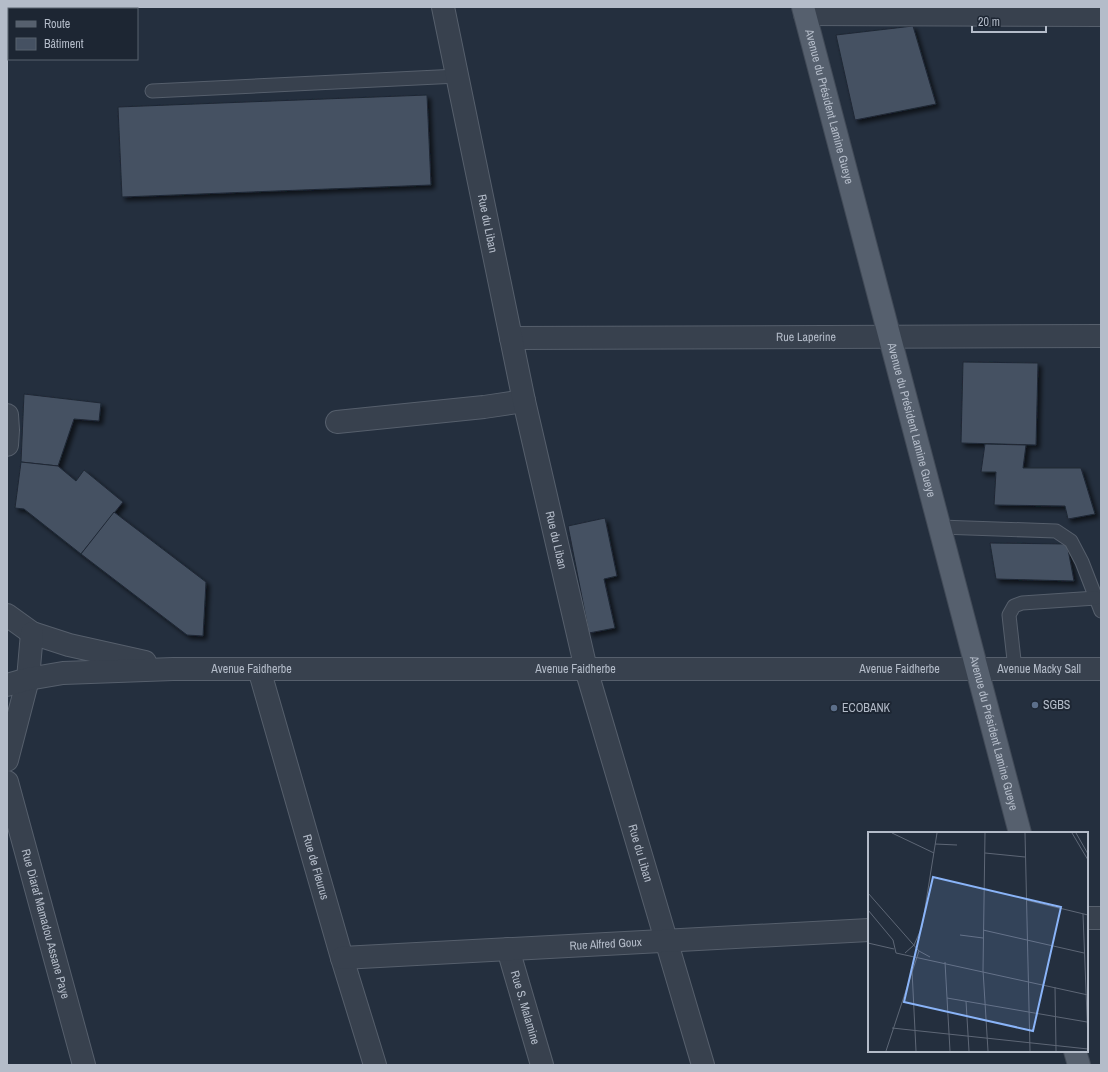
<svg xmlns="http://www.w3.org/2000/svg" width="1108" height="1072" font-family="'Archivo Narrow',sans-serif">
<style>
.building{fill:#455162;stroke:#1f2835;filter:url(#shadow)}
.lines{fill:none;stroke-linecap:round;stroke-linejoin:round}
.service-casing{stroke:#565f6c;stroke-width:15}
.minor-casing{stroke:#565f6c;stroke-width:24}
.tertiary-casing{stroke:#565f6c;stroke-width:24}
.primary-casing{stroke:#414a57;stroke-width:24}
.service{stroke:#38414e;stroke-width:13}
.minor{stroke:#38414e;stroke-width:22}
.tertiary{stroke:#38414e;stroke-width:22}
.primary{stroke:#56606e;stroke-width:22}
.service-dot{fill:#5c6f8a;stroke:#1d2633;stroke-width:1.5}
.labels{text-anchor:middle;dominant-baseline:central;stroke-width:4;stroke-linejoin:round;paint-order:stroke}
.street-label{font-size:12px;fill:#b4bcc9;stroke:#1d2633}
.poi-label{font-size:12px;fill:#b4bcc9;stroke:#1d2633;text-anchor:start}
.inset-road{fill:none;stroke:#5e6776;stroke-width:1}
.view{fill:#8ab4f8;fill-opacity:0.15;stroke:#8ab4f8;stroke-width:2}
.inset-edge{fill:none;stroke:#b4bcc9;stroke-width:2}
</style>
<defs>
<filter id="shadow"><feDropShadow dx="3.5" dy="3.5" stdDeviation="2" flood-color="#0009"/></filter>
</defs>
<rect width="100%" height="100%" fill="#242f3e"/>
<g class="building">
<path d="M913,26L936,104L855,120L836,35Z"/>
<path d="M427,95L431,185L122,197L118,107Z"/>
<path d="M963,362L1038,363L1036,445L961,443Z"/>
<path d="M24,394L101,403L99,421L74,419L58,466L21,462Z"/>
<path d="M985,444L1026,445L1023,468H1081L1095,514L1068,519L1065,506L994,505L996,472H981Z"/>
<path d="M21,462L58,466L76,481L84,470L123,502L81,554L24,509L15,508Z"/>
<path d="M114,512L206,582L203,636L187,635L81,554Z"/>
<path d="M605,518L617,576L604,579L615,628L589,633L568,526Z"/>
<path d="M990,543L1067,544L1074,581L996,579Z"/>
</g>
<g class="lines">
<defs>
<g id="service">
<path d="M152,91L458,76"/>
<path d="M940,527L1056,531L1071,541L1082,562L1101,611"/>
<path d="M1015,669L1009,615L1014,606L1022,603L1096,598"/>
</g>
<g id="minor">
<path d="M805,14L1101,15"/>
<path id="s1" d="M511,338L1101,336"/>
<path d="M7,415L8,430L7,445"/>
<path d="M337,422L484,407L524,401"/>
<path id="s2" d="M259,669L342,958L375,1065"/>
<path id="s3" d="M586,669L703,1065"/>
<path id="s4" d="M977,669H1101"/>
<path d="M7,760L28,679"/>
<path id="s5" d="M7,782L84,1065"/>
<path d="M1087,918H1101"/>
<path id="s6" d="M508,949L542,1065"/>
<path id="s7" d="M342,958L869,930"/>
</g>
<g id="tertiary">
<path id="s8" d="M443,7L524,401L586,669"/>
<path d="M7,615L32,633L69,645L145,662"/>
<path d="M28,679L32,633"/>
<path id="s9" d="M7,685L28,679L63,673L173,669H977"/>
</g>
<g id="primary">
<path id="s10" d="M803,7L1020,833"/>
<path d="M1075,1051L1079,1065"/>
</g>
</defs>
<use href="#service" class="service-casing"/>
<use href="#minor" class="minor-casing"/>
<use href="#tertiary" class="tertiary-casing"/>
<use href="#primary" class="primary-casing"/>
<use href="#service" class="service"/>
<use href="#minor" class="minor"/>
<use href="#tertiary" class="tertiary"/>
<use href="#primary" class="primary"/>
</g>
<g class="service-dot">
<circle cx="1035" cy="705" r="4"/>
<circle cx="834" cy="708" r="4"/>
</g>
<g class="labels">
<g class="street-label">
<text stroke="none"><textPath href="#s10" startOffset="103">Avenue du Président Lamine Gueye</textPath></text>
<text stroke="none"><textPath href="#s8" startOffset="221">Rue du Liban</textPath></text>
<text stroke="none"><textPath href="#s1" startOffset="295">Rue Laperine</textPath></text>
<text stroke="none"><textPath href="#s10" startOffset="427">Avenue du Président Lamine Gueye</textPath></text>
<text stroke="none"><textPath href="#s8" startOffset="545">Rue du Liban</textPath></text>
<text stroke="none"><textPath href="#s9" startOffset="246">Avenue Faidherbe</textPath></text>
<text stroke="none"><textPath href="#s9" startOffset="570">Avenue Faidherbe</textPath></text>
<text stroke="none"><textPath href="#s9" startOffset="894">Avenue Faidherbe</textPath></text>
<text stroke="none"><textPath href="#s4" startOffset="62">Avenue Macky Sall</textPath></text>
<text stroke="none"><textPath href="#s10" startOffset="751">Avenue du Président Lamine Gueye</textPath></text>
<text stroke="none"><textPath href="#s3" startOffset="192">Rue du Liban</textPath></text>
<text stroke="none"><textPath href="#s2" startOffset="206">Rue de Fleurus</textPath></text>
<text stroke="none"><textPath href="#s5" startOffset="147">Rue Diaraf Mamadou Assane Paye</textPath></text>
<text stroke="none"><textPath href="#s7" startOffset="264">Rue Alfred Goux</textPath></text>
<text stroke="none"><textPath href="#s6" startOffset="61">Rue S. Malamine</textPath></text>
</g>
<g class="poi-label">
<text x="1043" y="705">SGBS</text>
<text x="842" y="708">ECOBANK</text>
</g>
</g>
<g transform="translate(868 832)">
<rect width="220" height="220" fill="#242f3e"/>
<path class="inset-road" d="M24,1L66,21M117,1L115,138L120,219M157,1L162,219M204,1L220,28M208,1L220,22M67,12L89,13M117,21L157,25M0,61L51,119L62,125M158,68L220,83M0,78L25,108L28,121L220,163M215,82L220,209M115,98L216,121M92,103L115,106M0,111L26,117M37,121L46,113L54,95L69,1M77,130L82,219M44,138L48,219M187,155L188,219M79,166L219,190M98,169L101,219M24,196L220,217M18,219L51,119"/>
<path class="view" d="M65,45L193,75L165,199L36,170Z"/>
<rect width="220" height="220" class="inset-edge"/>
</g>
<rect width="1108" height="1072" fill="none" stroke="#b4bcc9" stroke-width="16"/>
<rect x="8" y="8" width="130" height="52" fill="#1d2633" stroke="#59626f"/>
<rect x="16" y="21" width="20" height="6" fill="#56606e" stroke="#59626f"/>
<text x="44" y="28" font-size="12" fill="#b4bcc9">Route</text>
<rect x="16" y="38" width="20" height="12" fill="#455162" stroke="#59626f"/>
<text x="44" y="48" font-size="12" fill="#b4bcc9">Bâtiment</text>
<path d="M972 26v6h74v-6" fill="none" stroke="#b4bcc9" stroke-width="2"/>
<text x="978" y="26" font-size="12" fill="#b4bcc9" stroke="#1d2633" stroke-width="3" paint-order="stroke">20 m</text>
</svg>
